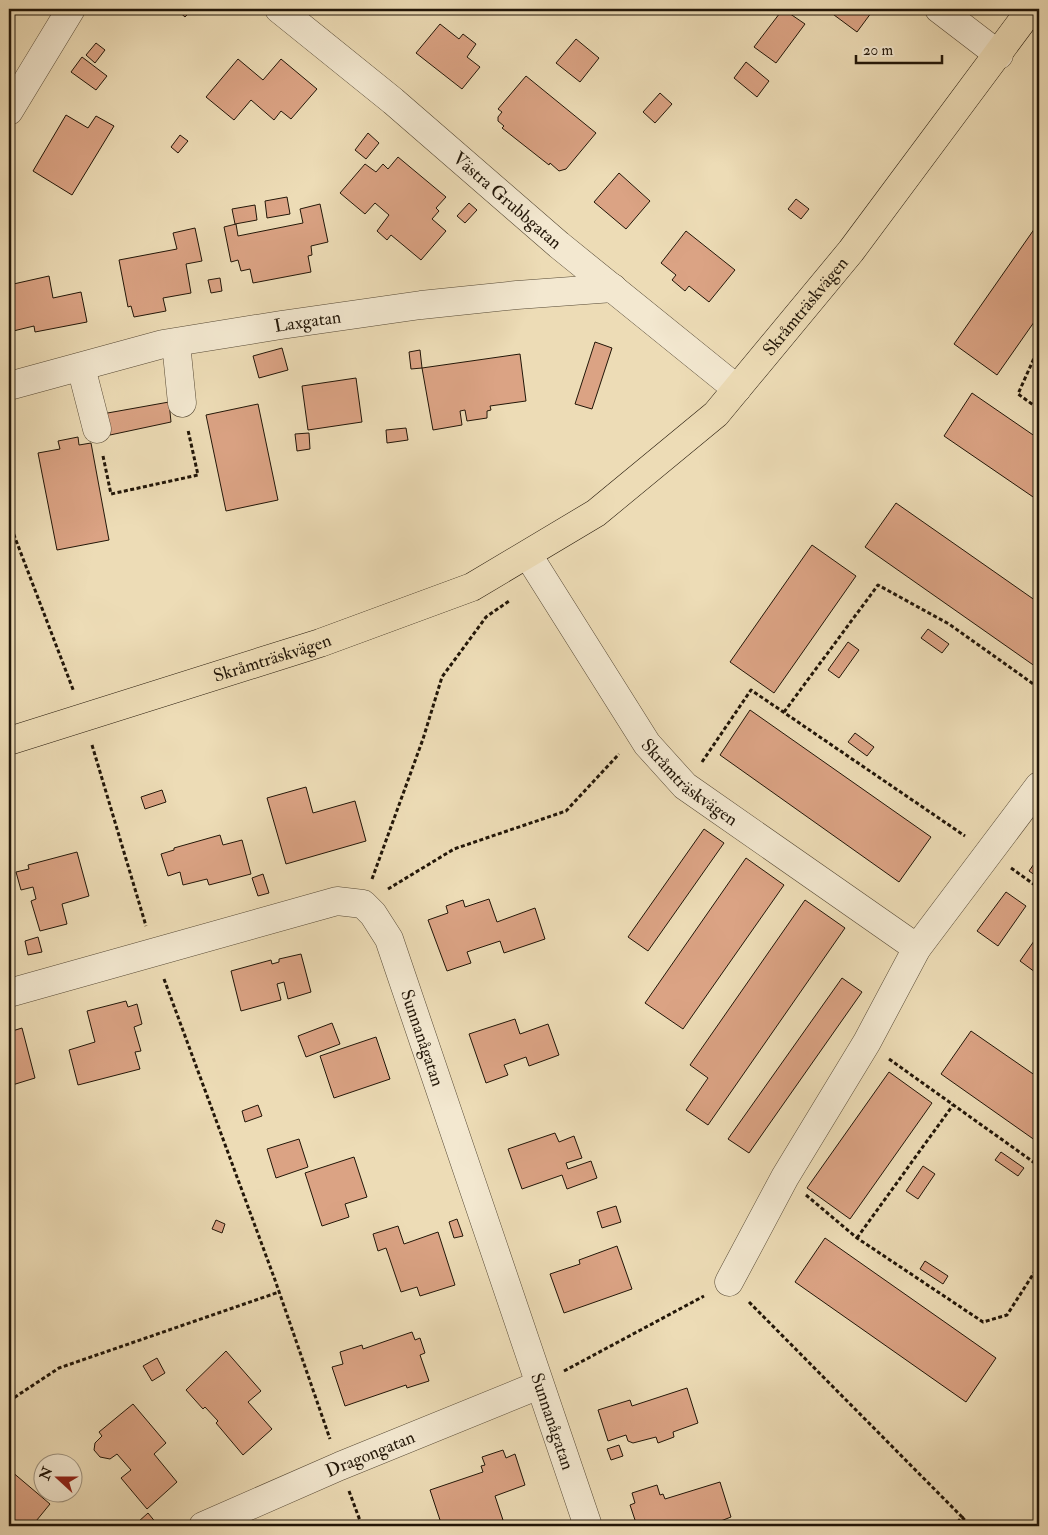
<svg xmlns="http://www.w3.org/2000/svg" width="1048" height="1535" font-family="'IM FELL Double Pica',serif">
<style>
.building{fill:#dba384;stroke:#221608}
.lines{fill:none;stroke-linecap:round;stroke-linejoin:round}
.minor-casing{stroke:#554834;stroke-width:29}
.major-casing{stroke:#221608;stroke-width:29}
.path{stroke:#221608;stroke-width:3;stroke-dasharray:4 2.5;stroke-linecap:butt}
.minor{stroke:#f3e8d0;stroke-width:28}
.major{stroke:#eddcb6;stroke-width:28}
.labels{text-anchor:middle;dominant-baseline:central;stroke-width:5;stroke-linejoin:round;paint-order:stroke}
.street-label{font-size:18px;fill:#221608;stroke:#f3e8d0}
</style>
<rect width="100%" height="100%" fill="#eddcb6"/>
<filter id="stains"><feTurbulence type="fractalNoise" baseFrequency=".004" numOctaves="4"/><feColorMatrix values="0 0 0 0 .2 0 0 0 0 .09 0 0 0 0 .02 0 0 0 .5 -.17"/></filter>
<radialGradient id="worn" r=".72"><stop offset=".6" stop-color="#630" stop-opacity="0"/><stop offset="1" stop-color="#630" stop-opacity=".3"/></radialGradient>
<g class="building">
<path d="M176,9H193L185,17Z"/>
<path d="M783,9L805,24L776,63L754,47Z"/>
<path d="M826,9H874L857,32Z"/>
<path d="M440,24L459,39L463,34L476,44L467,57L480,67L462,89L416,53Z"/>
<path d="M576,39L599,58L580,82L556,63Z"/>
<path d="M96,43L105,50L95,63L86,55Z"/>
<path d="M82,57L107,76L96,90L71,72Z"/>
<path d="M238,59L263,80L281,59L317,89L291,119L281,111L274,120L251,100L234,120L206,97Z"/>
<path d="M746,62L769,81L757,97L734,78Z"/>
<path d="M526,76L596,133L566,169L559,171L550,163L549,165L502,128L504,126L498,121V117L502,112L498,109Z"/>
<path d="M660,93L672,104L655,123L643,112Z"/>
<path d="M66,115L88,128L96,116L114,126L72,195L33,171Z"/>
<path d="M368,133L379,143L366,159L355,150Z"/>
<path d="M180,135L188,141L178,153L171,147Z"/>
<path d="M398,157L446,197L436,208L439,211L432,219L446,231L421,260L391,235L387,240L377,231L389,215L375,203L365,214L340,193L365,164L376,172L383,164L388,169Z"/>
<path d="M619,173L650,201L626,229L594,202Z"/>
<path d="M287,197L290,214L267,218L265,201Z"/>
<path d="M796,199L809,209L801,219L788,209Z"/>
<path d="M469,203L477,210L465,223L457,216Z"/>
<path d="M320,204L328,242L311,246L312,255L308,256L311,272L253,283L250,269L241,271L238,260L231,262L224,227L236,224L238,236L303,223L300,209Z"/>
<path d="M255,205L257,220L235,224L232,209Z"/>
<path d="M195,228L202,261L186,264L191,293L163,298L166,311L134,317L131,306L128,307L119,260L177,249L173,233Z"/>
<path d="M1035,228L1039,231V315L997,375L954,344Z"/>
<path d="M686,231L735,270L709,302L689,286L685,291L672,280L676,275L661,263Z"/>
<path d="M49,276L53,298L81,292L87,322L35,332L34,326L9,332V285Z"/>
<path d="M220,278L222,291L211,293L208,280Z"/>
<path d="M595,342L612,348L592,409L575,404Z"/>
<path d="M282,348L288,370L259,378L253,356Z"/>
<path d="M420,350L422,368L411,369L409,352Z"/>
<path d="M520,354L526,401L490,406L491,410L487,411V418L467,421L465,410L460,411L462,425L433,430L422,368Z"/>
<path d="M356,378L362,422L308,430L302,386Z"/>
<path d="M972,393L1039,439V501L944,436Z"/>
<path d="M169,402L171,422L110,435L102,414Z"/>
<path d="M258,404L278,500L226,511L206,415Z"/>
<path d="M406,428L408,440L387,443L386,430Z"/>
<path d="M309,433L310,449L297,451L295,434Z"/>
<path d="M78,437L79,445L91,443L109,540L57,550L38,453L60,449L58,441Z"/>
<path d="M896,503L1039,603V669L865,547Z"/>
<path d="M812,545L856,576L774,693L730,662Z"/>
<path d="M928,629L949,644L942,653L921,638Z"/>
<path d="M848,642L859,650L839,678L828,670Z"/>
<path d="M750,710L931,837L899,882L720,755Z"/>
<path d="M855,733L874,747L867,756L848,742Z"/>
<path d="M306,787L313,813L355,801L366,841L286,864L267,798Z"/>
<path d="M162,790L166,802L145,809L141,797Z"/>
<path d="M704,829L724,843L648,951L628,937Z"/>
<path d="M220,835L223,845L242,840L251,874L209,885L207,879L183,885L180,872L168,876L161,854L174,850V848Z"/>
<path d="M77,852L89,896L62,904L67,924L40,931L31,901L36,899L33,887L21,890L16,872L29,869L28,865Z"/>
<path d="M1039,857V878L1029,871Z"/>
<path d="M746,858L784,885L683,1029L645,1003Z"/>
<path d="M263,874L269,893L258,896L252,878Z"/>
<path d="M1006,892L1026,906L998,946L977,931Z"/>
<path d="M489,899L497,922L535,908L545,939L504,953L500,941L467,952L471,963L447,971L428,920L448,913L446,906L463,900L465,907Z"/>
<path d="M805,900L845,928L708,1125L686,1110L708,1078L690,1065Z"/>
<path d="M1039,934V975L1020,961Z"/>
<path d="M38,937L42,952L28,955L25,941Z"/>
<path d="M301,954L311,992L288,999L284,982L277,984L281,1000L241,1011L231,971L271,960L272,964L279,962V959Z"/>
<path d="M842,978L862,992L749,1153L728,1139Z"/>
<path d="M126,1001L128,1007L137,1004L142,1024L134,1027L141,1051L135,1052L140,1069L78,1085L69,1050L95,1042L87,1011Z"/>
<path d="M515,1019L520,1034L548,1024L559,1055L529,1066L526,1057L504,1065L508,1075L486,1083L469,1034Z"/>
<path d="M332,1023L340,1044L306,1057L298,1036Z"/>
<path d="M22,1028L35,1078L9,1086V1032Z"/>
<path d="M971,1031L1039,1078V1143L941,1074Z"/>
<path d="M376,1037L390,1079L334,1098L320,1056Z"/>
<path d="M889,1072L932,1103L850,1219L807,1188Z"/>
<path d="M258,1105L262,1116L245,1122L242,1111Z"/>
<path d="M555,1133L559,1142L574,1136L582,1158L566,1163L568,1169L591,1161L597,1178L567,1189L562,1175L522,1189L508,1149Z"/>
<path d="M299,1139L308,1167L276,1178L267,1149Z"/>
<path d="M1001,1152L1024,1168L1018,1176L995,1160Z"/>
<path d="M354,1157L367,1197L345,1204L349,1217L322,1226L305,1173Z"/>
<path d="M923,1166L935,1174L918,1199L906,1191Z"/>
<path d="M616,1206L621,1222L602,1228L597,1212Z"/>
<path d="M457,1219L463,1236L454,1238L449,1222Z"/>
<path d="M216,1220L225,1224L222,1233L212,1229Z"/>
<path d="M398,1226L404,1244L438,1232L455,1285L420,1296L417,1287L401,1292L386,1248L378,1251L373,1234Z"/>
<path d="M825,1238L996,1358L966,1402L795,1282Z"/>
<path d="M617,1246L632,1289L564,1313L550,1274L580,1264L579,1260Z"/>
<path d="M925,1261L948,1276L943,1284L920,1269Z"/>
<path d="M412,1332L415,1340L420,1338L425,1353L420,1355L429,1381L407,1388L406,1385L345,1406L332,1367L343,1364L340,1352L362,1345L363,1349Z"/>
<path d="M226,1351L261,1391L248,1402L272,1429L243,1455L216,1423L218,1421L205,1407L203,1409L186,1390Z"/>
<path d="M157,1358L165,1373L152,1381L143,1366Z"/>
<path d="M687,1388L698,1423L673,1432L674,1437L658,1443L656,1437L633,1443L628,1441L626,1435L608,1441L598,1410L630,1400L632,1406Z"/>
<path d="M133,1404L166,1443L154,1454L177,1482L147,1509L121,1478L131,1470L117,1454L110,1459L100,1457L94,1450L95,1443L102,1436L99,1432Z"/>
<path d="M619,1445L623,1456L611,1460L607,1449Z"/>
<path d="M503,1450L506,1458L515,1454L525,1485L495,1496L503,1520L485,1526H442L430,1490L483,1472L481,1466L485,1465L482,1457Z"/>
<path d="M11,1471L50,1504L32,1526H9V1473Z"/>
<path d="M720,1482L731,1517L708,1526H637L630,1505L635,1503L632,1493L657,1485L660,1495L663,1494L665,1499Z"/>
<path d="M148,1513L157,1524L154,1526H141L138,1522Z"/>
</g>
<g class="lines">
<defs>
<g id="minor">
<path id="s1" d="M279,9L393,101L559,245L737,389"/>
<path d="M939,9L999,55"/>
<path d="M9,111L71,9"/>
<path d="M176,343L182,403"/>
<path d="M81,367L97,429"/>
<path id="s2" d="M9,386L163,344L281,325L421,305L517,295L613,288"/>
<path id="s3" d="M528,555L647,744L685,786L917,948"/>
<path id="s4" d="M9,993L337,901L363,904L373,914L389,939L588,1526"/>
<path d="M729,1282L785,1177L867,1042L917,948L1039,786"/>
<path id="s5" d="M203,1526L340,1466L539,1385"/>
</g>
<g id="major">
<path id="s6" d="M9,741L320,643L472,587L596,513L716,414L851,251L1031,9"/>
</g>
</defs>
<use href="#minor" class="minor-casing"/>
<use href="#major" class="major-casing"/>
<g class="path">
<path d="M1039,347L1018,394L1039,409"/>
<path d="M103,456L111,494L198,475L188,430"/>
<path d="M9,522L74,692"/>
<path d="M784,712L878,585L949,624L1039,688"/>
<path d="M92,745L146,926"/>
<path d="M702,762L751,690L965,836"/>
<path d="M1011,868L1039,888"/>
<path d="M372,879L423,739L442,677L486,617L509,601"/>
<path d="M388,889L454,849L566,811L619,754"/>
<path d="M164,979L275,1280L330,1439"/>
<path d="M889,1059L1039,1166"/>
<path d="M806,1195L857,1238L983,1322L1007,1315L1039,1265"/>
<path d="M857,1238L953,1105"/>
<path d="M749,1302L962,1517L954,1526"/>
<path d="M564,1371L704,1296"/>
<path d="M9,1401L59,1368L279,1292"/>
<path d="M349,1491L362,1526"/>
<path d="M962,1517L970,1526"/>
</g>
<use href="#minor" class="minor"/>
<use href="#major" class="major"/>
</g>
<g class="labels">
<g class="street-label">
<text stroke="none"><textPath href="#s1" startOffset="298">Västra Grubbgatan</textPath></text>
<text stroke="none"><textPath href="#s6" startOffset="928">Skråmträskvägen</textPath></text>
<text stroke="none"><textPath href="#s2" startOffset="306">Laxgatan</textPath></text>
<text stroke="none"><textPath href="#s6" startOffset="276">Skråmträskvägen</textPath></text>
<text stroke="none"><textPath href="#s3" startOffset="281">Skråmträskvägen</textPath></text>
<text stroke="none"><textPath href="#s4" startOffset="515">Sunnanågatan</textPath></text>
<text stroke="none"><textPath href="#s4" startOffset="920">Sunnanågatan</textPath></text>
<text stroke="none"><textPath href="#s5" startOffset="182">Dragongatan</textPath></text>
</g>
</g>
<rect width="1048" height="1535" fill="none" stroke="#eddcb6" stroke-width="30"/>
<rect x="10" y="10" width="1028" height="1515" fill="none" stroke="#221608" stroke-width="2.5"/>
<rect x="15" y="15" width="1018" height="1505" fill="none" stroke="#221608"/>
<g transform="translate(58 1478) rotate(291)"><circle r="24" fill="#f3e8d0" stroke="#9f9480"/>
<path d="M0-4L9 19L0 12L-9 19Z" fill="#8f2418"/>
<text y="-8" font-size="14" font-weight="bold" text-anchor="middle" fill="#221608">N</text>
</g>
<path d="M856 55v8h86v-8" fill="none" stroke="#221608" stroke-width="2.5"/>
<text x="863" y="55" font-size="15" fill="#221608" stroke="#f3e8d0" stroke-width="4" paint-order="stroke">20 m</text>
<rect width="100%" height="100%" filter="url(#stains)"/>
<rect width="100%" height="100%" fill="url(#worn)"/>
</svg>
